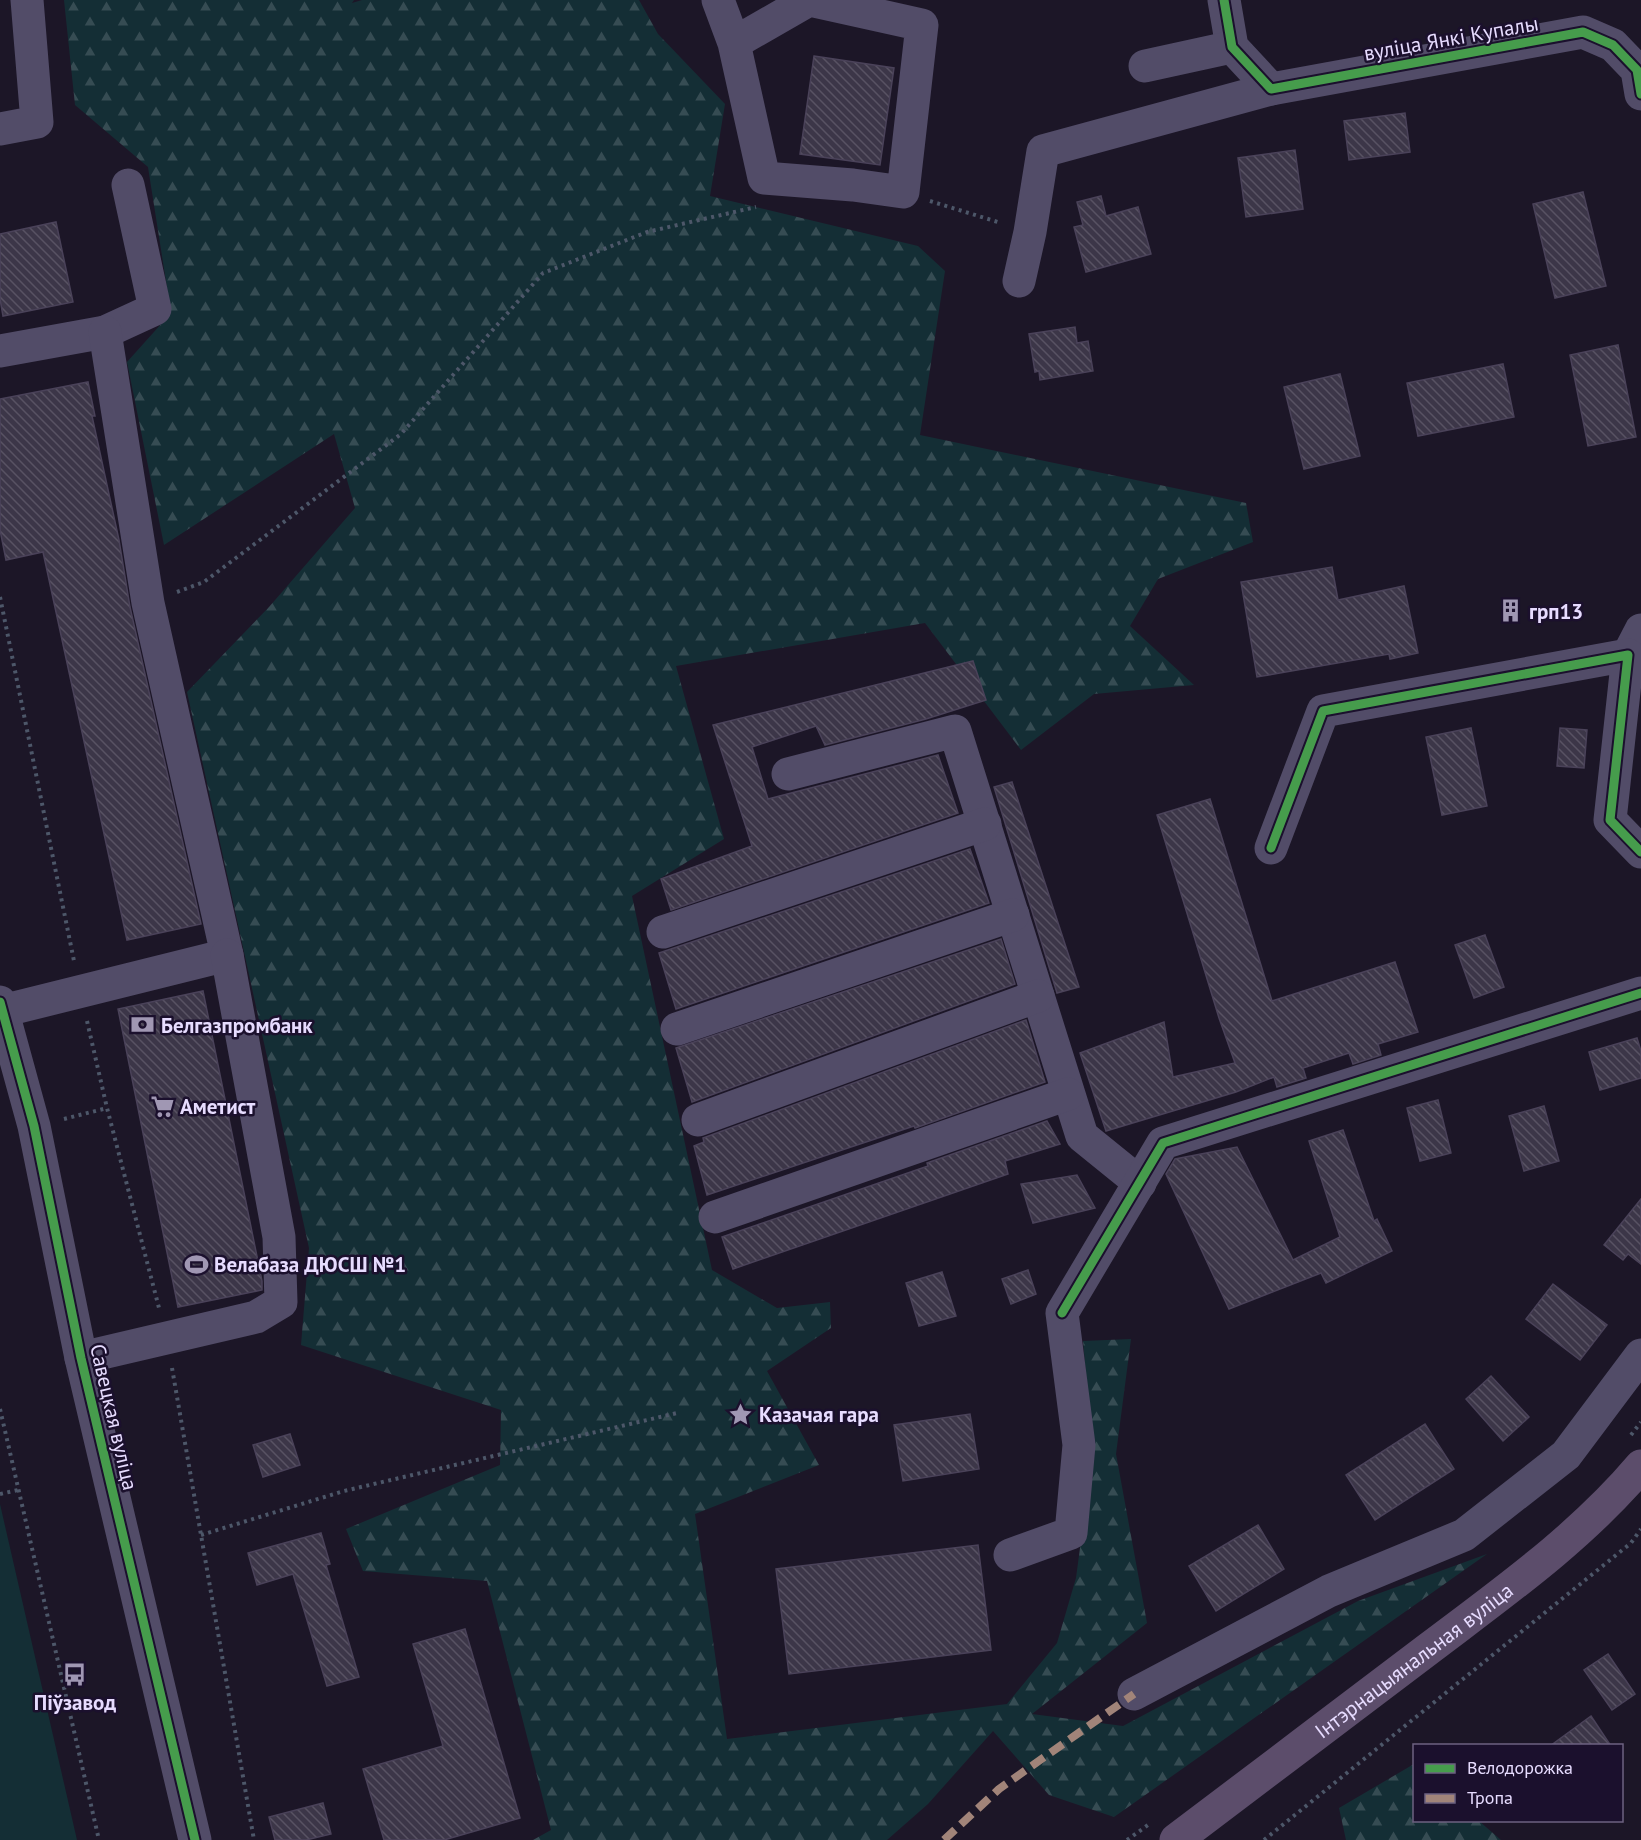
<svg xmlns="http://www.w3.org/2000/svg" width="1641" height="1840" font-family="'PT Sans',sans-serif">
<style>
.grass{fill:#142e35}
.forest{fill:url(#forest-firs)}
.building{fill:url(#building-back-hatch);stroke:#4a4259;stroke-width:1.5}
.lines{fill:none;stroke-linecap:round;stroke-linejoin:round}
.path{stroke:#4d5769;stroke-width:4;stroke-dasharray:3 4.5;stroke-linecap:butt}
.minor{stroke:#524c68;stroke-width:33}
.major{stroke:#5c4d6b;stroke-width:33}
.quiet{stroke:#a18479;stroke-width:8;stroke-dasharray:15 8;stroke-linecap:butt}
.cycleway-casing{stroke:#1b102d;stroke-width:13}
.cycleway{stroke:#469c4c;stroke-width:9}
.labels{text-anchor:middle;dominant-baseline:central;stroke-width:5;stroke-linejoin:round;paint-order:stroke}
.street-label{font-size:21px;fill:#e7dcff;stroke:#1b102d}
.poi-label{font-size:21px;font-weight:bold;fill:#e7dcff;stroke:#1b102d;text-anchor:start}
</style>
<defs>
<pattern id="forest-firs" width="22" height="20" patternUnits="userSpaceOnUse" patternTransform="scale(1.5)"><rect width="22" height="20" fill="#142e35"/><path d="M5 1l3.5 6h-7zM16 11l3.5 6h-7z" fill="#364c53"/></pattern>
<pattern id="building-back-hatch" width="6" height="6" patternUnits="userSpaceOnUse" patternTransform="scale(1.5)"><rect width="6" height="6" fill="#3c3648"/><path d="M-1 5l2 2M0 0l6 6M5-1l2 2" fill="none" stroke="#585263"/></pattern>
</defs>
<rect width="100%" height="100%" fill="#1c1627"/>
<path class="grass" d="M0,1504L77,1840H0Z"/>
<g class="forest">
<path d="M64,0H354L352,3L362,0H639L658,34L725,104L710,196L918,246L945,271L920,435L1246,503L1253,542L1158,579L1130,626L1194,685L1094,694L1021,750L925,623L676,666L724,839L632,896L712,1270L777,1308L830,1302L831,1328L767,1371L819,1465L695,1514L727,1739L1007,1704L1057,1643L1076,1578L1093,1451L1083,1341L1131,1339L1116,1454L1147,1623L1032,1714L1123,1726L1358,1601L1487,1554L1114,1817L1049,1795L993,1731L928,1804L887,1840H533L551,1830L487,1581L363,1571L346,1529L500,1465L501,1410L301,1345L309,1248L187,692L269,607L355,508L334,434L164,545L127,362L171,313L148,167L75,105Z"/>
<path d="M1414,1764V1820L1479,1821L1501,1840H1346L1339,1808Z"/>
</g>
<g class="building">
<path d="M814,56L894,68L880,165L800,154Z"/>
<path d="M1405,113L1410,152L1349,160L1344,121Z"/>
<path d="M1295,150L1303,209L1246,217L1238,158Z"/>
<path d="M1583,192L1606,286L1555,298L1533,204Z"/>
<path d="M1101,196L1106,216L1138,207L1151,254L1086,272L1074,227L1083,225L1077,202Z"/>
<path d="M56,222L73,302L3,316L0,299V234Z"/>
<path d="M1075,327L1077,343L1088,341L1093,371L1040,380L1039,371L1035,372L1029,334Z"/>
<path d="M1618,345L1636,437L1588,446L1570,355Z"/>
<path d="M1503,364L1514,417L1418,436L1407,383Z"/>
<path d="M1340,374L1360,456L1304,469L1284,387Z"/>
<path d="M88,382L95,416H92L119,540L130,607L201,924L127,940L43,552L6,560L0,530V399Z"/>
<path d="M1332,567L1338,600L1404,586L1418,653L1390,659L1389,654L1257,677L1241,582Z"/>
<path d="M973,661L986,700L926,719L825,745L816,726L752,747L768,799L938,755L958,813L671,910L661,879L752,846L713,725Z"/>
<path d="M1471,728L1487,806L1442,815L1426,737Z"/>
<path d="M1560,728L1587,730L1584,768L1557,766Z"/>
<path d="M1012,782L1079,987L1057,993L994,787Z"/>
<path d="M1210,799L1272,1001L1395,962L1418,1032L1378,1044L1381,1055L1353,1064L1349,1053L1303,1068L1306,1078L1277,1087L1274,1077L1236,1092L1106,1131L1080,1053L1164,1022L1173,1077L1235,1063L1219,1018L1157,815Z"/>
<path d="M970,849L989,903L676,1009L659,953Z"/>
<path d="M1485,935L1504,987L1474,998L1455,945Z"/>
<path d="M1001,939L1015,984L692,1102L676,1048Z"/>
<path d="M203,991L262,1281V1290L178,1307L118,1009Z"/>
<path d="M1026,1020L1045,1082L915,1128L914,1126L707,1195L694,1146L704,1142L703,1138Z"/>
<path d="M1637,1038L1641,1051V1078L1600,1090L1589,1052Z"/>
<path d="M1438,1100L1451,1153L1420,1161L1407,1108Z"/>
<path d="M1544,1106L1559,1161L1524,1171L1509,1116Z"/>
<path d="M1047,1121L1060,1144L1005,1161L1008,1174L733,1269L722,1237L928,1166L927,1163Z"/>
<path d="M1343,1130L1374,1221L1377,1219L1392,1251L1326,1283L1321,1273L1229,1309L1166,1174L1175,1159L1237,1147L1293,1260L1340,1237L1309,1141Z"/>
<path d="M1077,1175L1095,1208L1033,1223L1021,1184Z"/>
<path d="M1641,1199V1264L1628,1254L1623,1260L1604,1245Z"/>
<path d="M1028,1270L1036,1294L1011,1304L1002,1279Z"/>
<path d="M942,1272L956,1316L919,1326L906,1283Z"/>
<path d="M1553,1284L1607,1325L1580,1360L1526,1319Z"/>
<path d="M1491,1376L1529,1417L1503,1441L1466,1399Z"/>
<path d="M970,1414L979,1469L903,1481L894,1425Z"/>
<path d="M1425,1424L1454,1469L1375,1520L1346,1475Z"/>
<path d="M290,1434L300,1465L263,1477L253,1445Z"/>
<path d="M1258,1525L1284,1569L1216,1611L1189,1566Z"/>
<path d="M321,1533L330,1564L326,1565L359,1677L327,1686L293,1574L257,1585L248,1553Z"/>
<path d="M978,1545L991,1650L789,1674L776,1569Z"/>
<path d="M465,1629L520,1818L444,1840H384L363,1769L443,1746L413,1644Z"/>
<path d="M1608,1654L1635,1694L1612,1710L1584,1670Z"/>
<path d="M1591,1716L1611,1746H1550Z"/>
<path d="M323,1803L331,1834L306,1840H275L269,1817Z"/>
</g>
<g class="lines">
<g class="path">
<path d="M930,201L1001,223"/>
<path d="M177,592L204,582L401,434L543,273L647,232L756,207"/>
<path d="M0,597L74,961"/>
<path d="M87,1021L107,1108L159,1308"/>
<path d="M64,1119L107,1108"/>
<path d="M172,1368L254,1840"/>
<path d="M0,1409L99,1840"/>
<path d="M1631,1435L1641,1422"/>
<path d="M0,1494L18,1490"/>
<path d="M201,1535L344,1491L677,1413"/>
<path d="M1127,1840L1148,1825"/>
<path d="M1264,1840L1631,1543L1641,1529"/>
</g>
<g class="minor">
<path d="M718,0L734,43L764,178L853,185L903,192L922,25L809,0L734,43"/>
<path d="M1224,0L1232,47L1271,89"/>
<path d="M1145,66L1232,47"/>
<path d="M0,129L37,122L27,0"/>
<path d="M1019,281L1030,232L1043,151L1271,89L1583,32L1613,45L1637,70L1641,94"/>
<path d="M0,351L105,332L155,309L128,185"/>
<path d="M1628,655L1641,630"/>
<path d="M788,774L955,731L1082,1136L1140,1183"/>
<path d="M1271,848L1323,711L1628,655L1610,820L1641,852"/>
<path d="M663,932L985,824"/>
<path d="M0,1002L34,1126L81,1358L195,1840"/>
<path d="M2,1011L227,955L148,603L105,332"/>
<path d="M677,1029L1013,915"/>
<path d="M698,1120L1038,996"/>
<path d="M715,1217L1068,1094"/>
<path d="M81,1358L256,1317L281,1302L279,1237L227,955"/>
<path d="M1010,1555L1071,1533L1079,1445L1062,1313L1163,1143L1641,993"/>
<path d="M1134,1694L1329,1591L1464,1535L1566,1455L1641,1355"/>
</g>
<path class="major" id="s1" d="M1176,1840C1261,1776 1346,1711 1431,1647C1505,1591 1581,1537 1641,1466"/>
<path class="quiet" d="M944,1840L999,1789L1134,1694"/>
<defs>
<g id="cycleway">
<path d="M1224,0L1232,47L1271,89L1583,32L1613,45L1637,70L1641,94"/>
<path d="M1271,848L1323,711L1628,655L1610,820L1641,852"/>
<path d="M0,1002L34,1126L81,1358L195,1840"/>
<path d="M1062,1313L1163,1143L1641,993"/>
</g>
</defs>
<use href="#cycleway" class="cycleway-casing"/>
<use href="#cycleway" class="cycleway"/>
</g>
<defs>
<symbol id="building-bare" viewBox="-9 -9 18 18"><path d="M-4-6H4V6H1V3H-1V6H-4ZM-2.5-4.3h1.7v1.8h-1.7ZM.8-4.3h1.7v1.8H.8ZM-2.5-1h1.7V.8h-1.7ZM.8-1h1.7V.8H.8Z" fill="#a097b3" stroke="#1b102d" stroke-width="2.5" paint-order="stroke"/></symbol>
<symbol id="bank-bare" viewBox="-9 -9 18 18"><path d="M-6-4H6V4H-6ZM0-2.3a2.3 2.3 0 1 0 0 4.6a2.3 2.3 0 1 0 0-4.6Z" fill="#a097b3" stroke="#1b102d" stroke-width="2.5" paint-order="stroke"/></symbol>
<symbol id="supermarket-bare" viewBox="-9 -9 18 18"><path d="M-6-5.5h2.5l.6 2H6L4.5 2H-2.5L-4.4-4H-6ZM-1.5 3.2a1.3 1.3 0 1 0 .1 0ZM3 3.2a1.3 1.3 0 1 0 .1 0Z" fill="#a097b3" stroke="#1b102d" stroke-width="2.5" paint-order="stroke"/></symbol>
<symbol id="stadium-bare" viewBox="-9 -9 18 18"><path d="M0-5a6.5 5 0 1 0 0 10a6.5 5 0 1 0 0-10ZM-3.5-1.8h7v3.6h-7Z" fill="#a097b3" stroke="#1b102d" stroke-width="2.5" paint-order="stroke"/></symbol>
<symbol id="sight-bare" viewBox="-9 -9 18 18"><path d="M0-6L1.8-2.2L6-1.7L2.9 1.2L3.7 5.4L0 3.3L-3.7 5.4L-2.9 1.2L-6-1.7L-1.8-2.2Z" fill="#a097b3" stroke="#1b102d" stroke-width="2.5" paint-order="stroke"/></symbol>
<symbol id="bus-bare" viewBox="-9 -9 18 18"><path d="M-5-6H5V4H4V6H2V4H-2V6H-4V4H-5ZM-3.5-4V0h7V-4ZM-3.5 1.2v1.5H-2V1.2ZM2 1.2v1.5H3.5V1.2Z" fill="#a097b3" stroke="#1b102d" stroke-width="2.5" paint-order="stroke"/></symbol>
</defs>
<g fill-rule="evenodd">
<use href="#building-bare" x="1494" y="594" width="33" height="33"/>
<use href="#bank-bare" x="126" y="1008" width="33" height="33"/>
<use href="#supermarket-bare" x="146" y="1090" width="33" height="33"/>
<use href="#stadium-bare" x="180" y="1248" width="33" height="33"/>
<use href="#sight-bare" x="724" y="1398" width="33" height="33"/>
<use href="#bus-bare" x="58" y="1658" width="33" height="33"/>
</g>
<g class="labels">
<g class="street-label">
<text transform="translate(1451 38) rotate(-10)">вуліца Янкі Купалы</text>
<text transform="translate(114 1417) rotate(77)">Савецкая вуліца</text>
<text stroke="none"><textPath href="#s1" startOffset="298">Інтэрнацыянальная вуліца</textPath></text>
</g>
<g class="poi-label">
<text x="1529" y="611">грп13</text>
<text x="161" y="1025">Белгазпромбанк</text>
<text x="180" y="1106">Аметист</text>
<text x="214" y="1264">Велабаза ДЮСШ №1</text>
<text x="759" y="1414">Казачая гара</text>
<text x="75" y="1702" text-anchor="middle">Піўзавод</text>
</g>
</g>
<rect x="1413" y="1744" width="210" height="78" fill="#1b102d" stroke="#6d6281" stroke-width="1.5"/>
<rect x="1425" y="1764" width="30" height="9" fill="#469c4c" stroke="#6d6281" stroke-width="1.5"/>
<text x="1467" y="1774" font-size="18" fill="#e7dcff">Велодорожка</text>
<rect x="1425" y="1794" width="30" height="9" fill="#a18479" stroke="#6d6281" stroke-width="1.5"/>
<text x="1467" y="1804" font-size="18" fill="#e7dcff">Тропа</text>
</svg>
